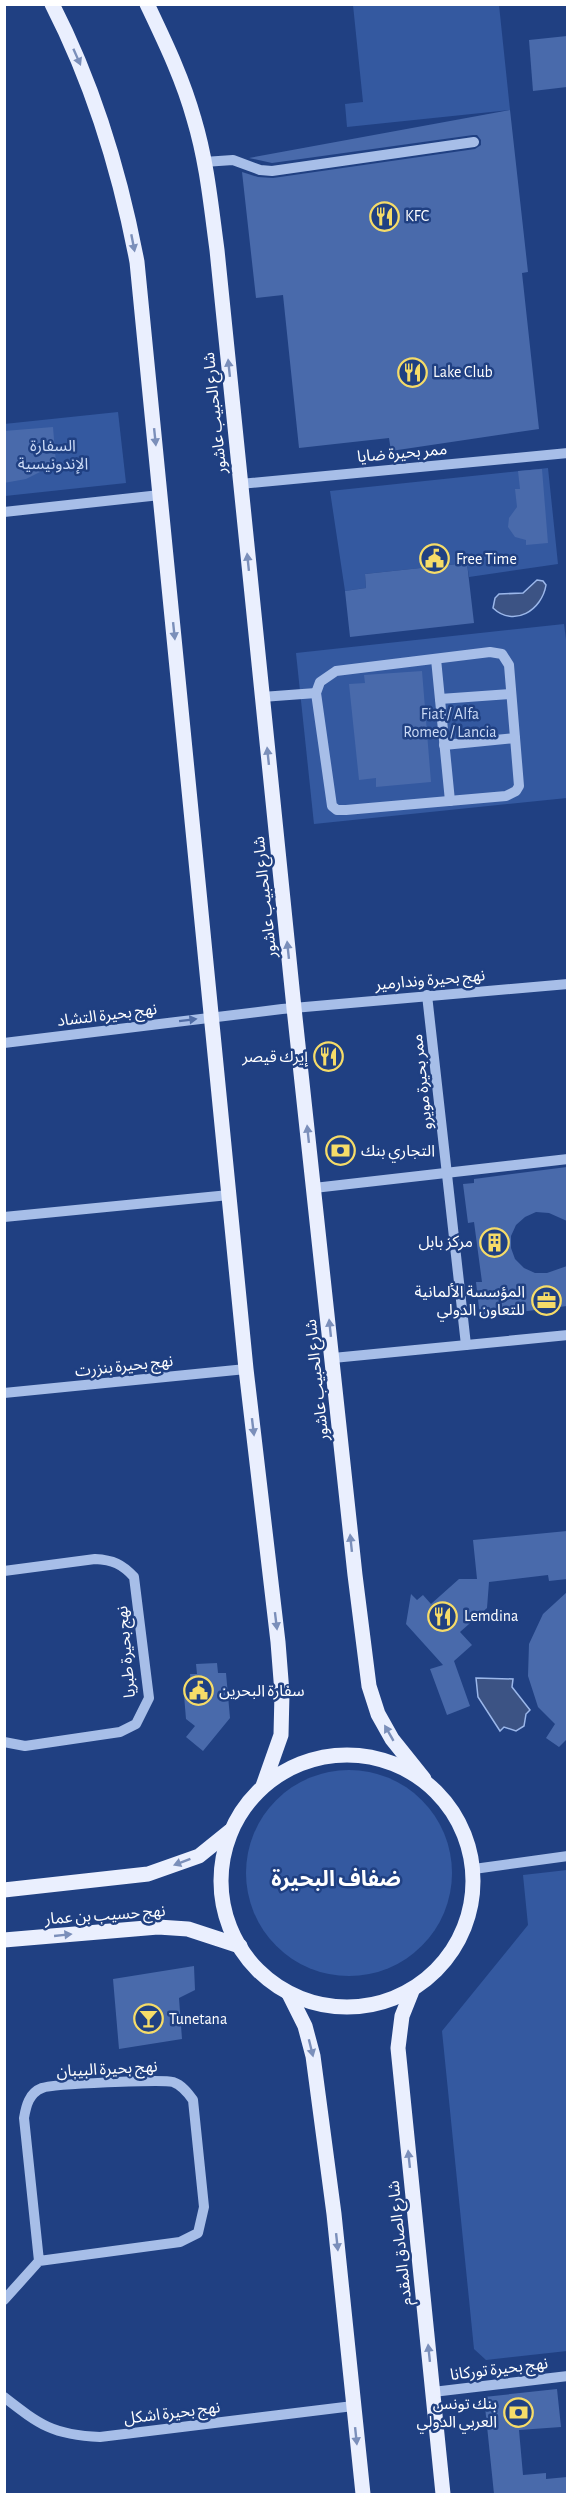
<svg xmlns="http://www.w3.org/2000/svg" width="572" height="2499" font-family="'Alegreya Sans','Noto Sans Arabic',sans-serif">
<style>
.green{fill:#3459a0}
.water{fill:#3c5384;stroke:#9bb7ea;stroke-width:1.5}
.building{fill:#496aab}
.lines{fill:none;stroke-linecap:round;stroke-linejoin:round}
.minor{stroke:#a7bee8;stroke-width:10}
.major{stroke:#eaeffe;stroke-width:15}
.oneway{fill:#7b8fba}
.oneway2{fill:#4f6ca6}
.labels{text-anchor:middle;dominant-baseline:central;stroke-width:5;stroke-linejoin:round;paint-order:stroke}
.poi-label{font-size:16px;fill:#fff;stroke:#204082;text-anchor:start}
.street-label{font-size:16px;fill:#fff;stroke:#204082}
.park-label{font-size:16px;fill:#cbdaf6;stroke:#204082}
.district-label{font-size:22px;font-weight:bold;fill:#fff;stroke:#204082}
</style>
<rect width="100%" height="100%" fill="#204082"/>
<g class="green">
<path d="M353,5H499L510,110L347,127L345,104L363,102Z"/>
<path d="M118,412L126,483L5,496L4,424Z"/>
<path d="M548,468L558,564L469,577L467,563L365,574L366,588L345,591L330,491Z"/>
<path d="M564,624L568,655L567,798L314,824L296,653Z"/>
<circle cx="349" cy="1873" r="103"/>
<path d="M567,1870V2351L486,2360L474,2349L442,2031L528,1925L523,1875Z"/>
</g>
<g class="water">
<path d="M537,580L543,581L546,585C542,610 514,628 493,608L495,598L499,594L523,593Z"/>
<path d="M476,1678L513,1679L512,1687L530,1710L526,1714L524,1726L516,1731L504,1727L500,1731L478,1697Z"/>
</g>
<g class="building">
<path d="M567,36V87L533,91L529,40Z"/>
<path d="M510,110L528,272L522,273L539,429L391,451L389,438L299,448L283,295L256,298L242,172L258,177L273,178L475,149L481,145V140L477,135H473L272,163L249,158Z"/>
<path d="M53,427L56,464L26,479L4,483V431Z"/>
<path d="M542,469L548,543L526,545V540L515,537L508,527L509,518L517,507L515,489H520L518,471Z"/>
<path d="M467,563L474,623L350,637L345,591L366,588L365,574Z"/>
<path d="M422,671L431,782L376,787V778L359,780L349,684L365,683L364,675Z"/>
<path d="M567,1167V1221L549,1213L536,1212L525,1217L516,1225L511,1236V1248L515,1259L524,1268L535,1273H547L567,1266V1306L480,1317L476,1282H482L474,1222L468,1223L463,1184L474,1183V1179Z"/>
<path d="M567,1531V1579L549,1581L548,1575L489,1582L487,1608L460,1632L472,1645L454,1661L470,1706L447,1715L430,1669L443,1665L406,1624L411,1594L417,1600L423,1595L431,1604L459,1579H477L473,1540Z"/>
<path d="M567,1592V1739L559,1747L546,1738L555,1724L538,1707L528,1676L529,1644L543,1614Z"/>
<path d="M217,1663L218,1673H226L230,1718L203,1751L186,1737L195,1726L186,1719L184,1695L192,1694L190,1674H197L196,1664Z"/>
<path d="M194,1966L195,1990L179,1998L182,2039L119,2049L113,1979Z"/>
<path d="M557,2389L561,2427L519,2430L523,2475L546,2473V2479L567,2477V2494H494L484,2397Z"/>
</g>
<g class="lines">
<g class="minor">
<path d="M204,162L233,160L260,170L272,171L474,142"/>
<path d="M240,484L568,453"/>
<path d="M4,512L160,495"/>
<path d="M490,652L502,654L509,665L519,786L516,791L506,796L346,810H337L332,806L316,693L320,682L336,671Z"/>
<path d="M436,659L450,801"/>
<path d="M262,697L316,693"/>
<path d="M440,699L511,694"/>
<path d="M444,745L515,738"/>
<path d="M427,995L466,1345"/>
<path d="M4,1043L282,1009L568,984"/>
<path d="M314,1188L568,1159"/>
<path d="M4,1217L229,1195"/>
<path d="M333,1358L568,1335"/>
<path d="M4,1393L246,1369"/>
<path d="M4,1571L95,1559C113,1560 122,1564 134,1577L149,1698L136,1724L120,1732L25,1746L4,1742"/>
<path d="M474,1869L568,1856"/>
<path d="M4,2300L39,2261L180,2242L198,2233L204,2207L193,2100C188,2093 182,2085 173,2082C162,2079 52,2084 42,2088C29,2093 26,2106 24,2118L39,2261"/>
<path d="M433,2392L568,2376"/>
<path d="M4,2397C40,2425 53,2435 100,2437L353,2406"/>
</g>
<g class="major">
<path d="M52,4C94,86 120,172 137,262L246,1369L278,1642L282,1693L281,1735L263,1786"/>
<path d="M147,4C165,42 183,79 194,119C207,162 211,206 217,250L294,1008L355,1575L369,1686L378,1714L392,1739L424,1779"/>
<circle cx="347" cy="1881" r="126"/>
<path d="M4,1890L148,1874L199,1856L230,1831"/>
<path d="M4,1940L158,1927L188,1929L240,1946"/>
<path d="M412,1991L402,2016L398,2048L443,2494"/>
<path d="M289,1994L305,2026L313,2056L334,2214L363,2494"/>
</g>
</g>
<defs><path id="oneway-solid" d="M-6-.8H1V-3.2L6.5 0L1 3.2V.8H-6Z" transform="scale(1.5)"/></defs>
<g class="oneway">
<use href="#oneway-solid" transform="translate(77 57) rotate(66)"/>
<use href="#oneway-solid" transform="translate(133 243) rotate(79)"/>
<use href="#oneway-solid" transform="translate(229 368) rotate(-96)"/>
<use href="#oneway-solid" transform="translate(155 437) rotate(84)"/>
<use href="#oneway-solid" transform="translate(248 562) rotate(-96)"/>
<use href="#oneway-solid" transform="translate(174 631) rotate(84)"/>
<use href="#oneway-solid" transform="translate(268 756) rotate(-96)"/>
<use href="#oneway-solid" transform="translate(288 950) rotate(-96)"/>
<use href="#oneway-solid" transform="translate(308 1134) rotate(-96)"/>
<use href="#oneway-solid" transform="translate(330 1328) rotate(-96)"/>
<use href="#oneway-solid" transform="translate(253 1427) rotate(83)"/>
<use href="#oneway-solid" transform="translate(351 1543) rotate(-96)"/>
<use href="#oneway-solid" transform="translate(276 1621) rotate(83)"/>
<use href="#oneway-solid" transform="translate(389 1733) rotate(-120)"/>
<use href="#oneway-solid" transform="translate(182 1862) rotate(159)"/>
<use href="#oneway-solid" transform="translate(63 1935) rotate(-6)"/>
<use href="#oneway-solid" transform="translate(311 2048) rotate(76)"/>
<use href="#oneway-solid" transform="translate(409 2159) rotate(-96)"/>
<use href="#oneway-solid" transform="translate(337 2242) rotate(84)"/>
<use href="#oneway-solid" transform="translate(429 2353) rotate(-96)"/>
<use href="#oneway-solid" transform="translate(356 2436) rotate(84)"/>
</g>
<use class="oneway2" href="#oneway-solid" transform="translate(188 1020) rotate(-7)"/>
<defs>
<symbol id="restaurant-ring" viewBox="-11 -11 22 22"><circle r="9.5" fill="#204082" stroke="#f6dc68" stroke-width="1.5"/><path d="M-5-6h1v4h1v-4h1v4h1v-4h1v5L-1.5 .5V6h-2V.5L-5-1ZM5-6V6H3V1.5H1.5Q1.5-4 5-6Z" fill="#f6dc68"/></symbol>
<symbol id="civic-ring" viewBox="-11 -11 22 22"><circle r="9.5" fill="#204082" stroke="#f6dc68" stroke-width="1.5"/><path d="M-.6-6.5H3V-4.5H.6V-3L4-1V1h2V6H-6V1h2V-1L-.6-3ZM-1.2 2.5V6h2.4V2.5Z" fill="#f6dc68"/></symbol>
<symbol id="bank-ring" viewBox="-11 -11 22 22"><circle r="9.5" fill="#204082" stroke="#f6dc68" stroke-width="1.5"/><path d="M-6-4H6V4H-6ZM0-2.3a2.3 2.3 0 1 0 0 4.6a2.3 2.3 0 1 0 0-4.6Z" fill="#f6dc68"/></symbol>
<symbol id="building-ring" viewBox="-11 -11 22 22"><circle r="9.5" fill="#204082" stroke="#f6dc68" stroke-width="1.5"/><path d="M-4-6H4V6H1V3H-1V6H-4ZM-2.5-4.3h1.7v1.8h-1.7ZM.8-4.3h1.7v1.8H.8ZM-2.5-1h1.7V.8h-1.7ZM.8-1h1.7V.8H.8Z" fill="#f6dc68"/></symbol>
<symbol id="office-ring" viewBox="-11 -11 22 22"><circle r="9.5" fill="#204082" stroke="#f6dc68" stroke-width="1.5"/><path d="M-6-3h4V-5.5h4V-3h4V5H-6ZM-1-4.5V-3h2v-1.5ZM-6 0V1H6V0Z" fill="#f6dc68"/></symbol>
<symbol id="bar-ring" viewBox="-11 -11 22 22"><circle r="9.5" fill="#204082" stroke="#f6dc68" stroke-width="1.5"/><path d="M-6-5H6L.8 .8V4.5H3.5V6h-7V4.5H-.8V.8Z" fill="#f6dc68"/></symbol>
</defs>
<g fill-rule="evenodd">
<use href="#restaurant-ring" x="368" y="200" width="33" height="33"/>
<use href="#restaurant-ring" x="396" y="356" width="33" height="33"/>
<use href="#civic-ring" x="418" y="542" width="33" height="33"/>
<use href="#restaurant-ring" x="312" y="1040" width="33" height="33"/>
<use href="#bank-ring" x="324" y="1134" width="33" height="33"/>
<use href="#building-ring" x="478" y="1226" width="33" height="33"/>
<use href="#office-ring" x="530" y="1284" width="33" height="33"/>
<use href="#restaurant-ring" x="426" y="1600" width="33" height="33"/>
<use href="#civic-ring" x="182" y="1674" width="33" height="33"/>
<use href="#bar-ring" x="132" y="2002" width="33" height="33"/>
<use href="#bank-ring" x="502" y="2396" width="33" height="33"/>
</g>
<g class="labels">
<g class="poi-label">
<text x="405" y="216">KFC</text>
<text x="433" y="372">Lake Club</text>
<text x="456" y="559">Free Time</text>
<text x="308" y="1057" text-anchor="end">إيرك قيصر</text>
<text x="361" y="1151">التجاري بنك</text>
<text x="473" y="1242" text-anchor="end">مركز بابل</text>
<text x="525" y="1292" text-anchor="end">المؤسسة الألمانية<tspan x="525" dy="18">للتعاون الدولي</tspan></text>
<text x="464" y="1616">Lemdina</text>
<text x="219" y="1691">سفارة البحرين</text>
<text x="169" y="2019">Tunetana</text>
<text x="497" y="2404" text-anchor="end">بنك تونس<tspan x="497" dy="18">العربي الدولي</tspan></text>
</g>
<g class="street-label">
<text transform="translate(215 413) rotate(-96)">شارع الحبيب عاشور</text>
<text transform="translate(402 453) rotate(-5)">ممر بحيرة ضايا</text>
<text transform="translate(265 897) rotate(-96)">شارع الحبيب عاشور</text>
<text transform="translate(430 980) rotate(-5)">نهج بحيرة وندارمير</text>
<text transform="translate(107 1015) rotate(-7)">نهج بحيرة التشاد</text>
<text transform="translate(422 1082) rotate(-96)">ممر بحيرة مويرو</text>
<text transform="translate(124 1366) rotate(-6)">نهج بحيرة بنزرت</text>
<text transform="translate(317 1380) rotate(-96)">شارع الحبيب عاشور</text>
<text transform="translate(126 1652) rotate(-95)">نهج بحيرة طبريا</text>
<text transform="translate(105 1915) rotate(-4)">نهج حسيب بن عمار</text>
<text transform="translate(107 2069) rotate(-3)">نهج بحيرة البيبان</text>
<text transform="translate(400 2243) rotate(-96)">شارع الصادق المقدم</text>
<text transform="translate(499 2369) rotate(-7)">نهج بحيرة توركانا</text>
<text transform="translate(172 2413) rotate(-7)">نهج بحيرة اشكل</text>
</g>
<g class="park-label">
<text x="53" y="446">السفارة<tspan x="53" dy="18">الإندونيسية</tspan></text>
<text x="450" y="714">Fiat / Alfa<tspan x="450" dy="18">Romeo / Lancia</tspan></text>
</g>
<g class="district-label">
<text x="336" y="1879">ضفاف البحيرة</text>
</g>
</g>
<rect width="572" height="2499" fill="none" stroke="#ffffff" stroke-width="12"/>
</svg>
